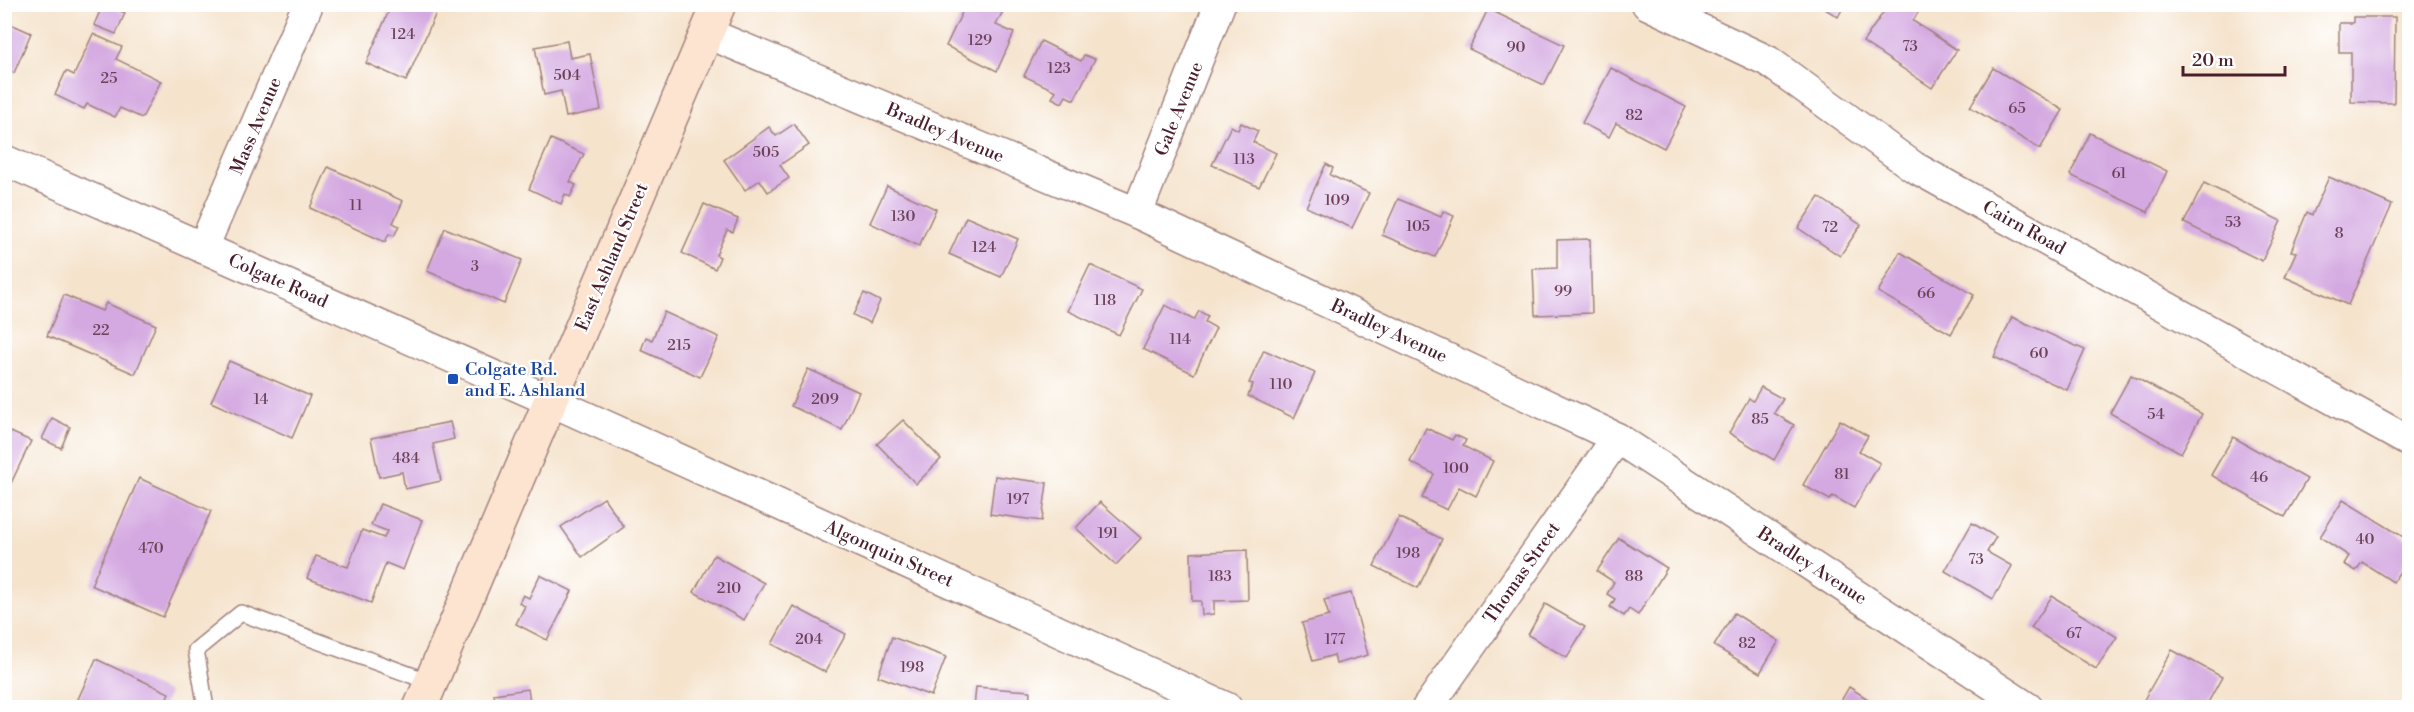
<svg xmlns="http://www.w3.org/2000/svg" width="2414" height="712" font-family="'Libre Bodoni',serif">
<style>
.building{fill:#d4a9e1}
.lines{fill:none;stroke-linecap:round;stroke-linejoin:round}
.service-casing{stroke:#a0817c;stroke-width:18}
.minor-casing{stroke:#a0817c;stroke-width:33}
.secondary-casing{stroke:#a0817c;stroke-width:36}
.service{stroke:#fff;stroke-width:15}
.minor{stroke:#fff;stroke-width:30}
.secondary{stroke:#fde4d1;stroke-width:33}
.transit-dot{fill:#1a4fb4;stroke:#fff;stroke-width:2}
.labels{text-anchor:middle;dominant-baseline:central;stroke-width:4.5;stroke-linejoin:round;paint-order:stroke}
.number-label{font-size:15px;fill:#6c4258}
.street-label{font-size:18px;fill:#4a1f2b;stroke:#fff}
.transit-label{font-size:18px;fill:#164399;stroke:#fff;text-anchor:start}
</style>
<rect width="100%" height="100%" fill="#fff"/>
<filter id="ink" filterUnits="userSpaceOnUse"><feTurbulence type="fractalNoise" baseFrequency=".0167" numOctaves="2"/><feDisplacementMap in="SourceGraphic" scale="12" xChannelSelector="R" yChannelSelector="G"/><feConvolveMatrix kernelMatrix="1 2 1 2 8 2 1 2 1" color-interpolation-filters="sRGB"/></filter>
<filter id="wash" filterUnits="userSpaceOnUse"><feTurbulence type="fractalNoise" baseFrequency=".008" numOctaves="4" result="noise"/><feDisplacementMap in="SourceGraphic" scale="24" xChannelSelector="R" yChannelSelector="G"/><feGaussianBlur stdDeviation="1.35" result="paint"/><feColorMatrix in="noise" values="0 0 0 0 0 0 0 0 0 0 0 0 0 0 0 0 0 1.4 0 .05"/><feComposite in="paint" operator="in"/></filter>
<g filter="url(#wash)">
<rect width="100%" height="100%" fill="#f5e3cc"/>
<g id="blocks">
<g class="building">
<path d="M103,4L125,13L116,34L94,25Z"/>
<path d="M392,4H440L406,81L366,63Z"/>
<path d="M966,4L975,8L976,4H994L1004,9L996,25L1014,33L997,71L946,46Z"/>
<path d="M1817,4H1845L1838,17Z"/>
<path d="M1889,4H1923L1913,21L1957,50L1932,88L1863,42Z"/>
<path d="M1488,9L1564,45L1544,85L1469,49Z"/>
<path d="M2353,17H2395L2394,103L2351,102V52H2339V23H2353Z"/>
<path d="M4,21L31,33L14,73L4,69Z"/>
<path d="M93,34L122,47L116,59L161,81L142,118L120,108L115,117L87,104L84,109L55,95L66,71L74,75Z"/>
<path d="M567,41L570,58L590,54L601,110L566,117L561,91L544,95L535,47Z"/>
<path d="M1041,41L1081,61L1084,55L1095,59L1074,100L1066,96L1062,103L1052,98L1056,91L1024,76Z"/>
<path d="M1611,68L1686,107L1664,148L1616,123L1609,137L1582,123Z"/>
<path d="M1993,68L2063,110L2040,149L1970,107Z"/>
<path d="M1241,123L1258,131L1253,142L1276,153L1259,187L1212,165L1231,126L1238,130Z"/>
<path d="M794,124L809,145L780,165L789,178L768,192L760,180L745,190L724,160L769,127L776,136Z"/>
<path d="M2090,133L2167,171L2148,212L2070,175Z"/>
<path d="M551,139L584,154L570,182L576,185L570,197L565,194L561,204L529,189Z"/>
<path d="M1326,164L1333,168L1330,175L1369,193L1352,228L1306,207Z"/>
<path d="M328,167L403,201L393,223L399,226L394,236L389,234L385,242L310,208Z"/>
<path d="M2329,177L2392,205L2348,305L2285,277L2296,252L2291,251L2307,212L2312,215Z"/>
<path d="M2204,183L2281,221L2262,261L2184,223Z"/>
<path d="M887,186L936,209L919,246L870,223Z"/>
<path d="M1819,197L1861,225L1840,256L1798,228Z"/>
<path d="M1398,199L1441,217L1443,211L1454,216L1435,257L1382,235Z"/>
<path d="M704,204L738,219L733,232L727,230L716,255L720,257L715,269L682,253Z"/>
<path d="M966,217L1018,239L1001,277L949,254Z"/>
<path d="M445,228L522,260L504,304L427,271Z"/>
<path d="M1590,239L1592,313L1535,315L1533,269L1557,268V240Z"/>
<path d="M1900,252L1974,295L1951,334L1878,292Z"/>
<path d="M1090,265L1142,289L1119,335L1068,311Z"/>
<path d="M864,293L880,301L870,323L853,315Z"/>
<path d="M64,295L102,311L106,303L156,325L135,374L47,336Z"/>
<path d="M1165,305L1194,320L1199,311L1208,316L1205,322L1216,328L1194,374L1143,349Z"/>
<path d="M664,312L719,337L700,377L641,350L646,337L652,340Z"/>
<path d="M2012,317L2085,350L2067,390L1994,357Z"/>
<path d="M1264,350L1315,373L1294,418L1248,396L1253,384L1249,383Z"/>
<path d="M229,361L310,396L292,438L211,402Z"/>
<path d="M808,369L859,392L842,430L791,406Z"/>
<path d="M2131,375L2202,414L2181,453L2110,413Z"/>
<path d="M1761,387L1783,399L1774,413L1794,425L1774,460L1729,433L1749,398L1753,401Z"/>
<path d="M52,418L70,427L61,448L42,439Z"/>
<path d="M903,420L941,459L916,484L877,444Z"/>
<path d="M1840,420L1868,436L1859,451L1880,463L1854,508L1833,496L1830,500L1803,485Z"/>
<path d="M450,422L454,439L433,444L441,481L405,489L402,472L379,477L371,438Z"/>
<path d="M1426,428L1452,440L1455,435L1466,440L1463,446L1493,461L1476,496L1459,487L1447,510L1422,498L1434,474L1410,462Z"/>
<path d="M4,429L31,441L4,498Z"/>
<path d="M2233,437L2307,479L2285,517L2211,475Z"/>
<path d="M995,476L1047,483L1042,521L990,514Z"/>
<path d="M139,478L211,511L163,617L91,585Z"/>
<path d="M604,498L624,527L582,557L561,527Z"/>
<path d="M2343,500L2410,541V556L2393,582L2362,562L2356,571L2344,564L2349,556L2320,537Z"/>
<path d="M1100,502L1141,538L1116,565L1076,528Z"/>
<path d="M380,504L422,520L403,570L386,563L371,603L307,578L316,556L348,567L362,530L384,538L387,531L371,525Z"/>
<path d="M1399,517L1442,539L1418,588L1374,566Z"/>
<path d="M1972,523L1996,537L1987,552L2012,566L1993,599L1945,571Z"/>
<path d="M1619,538L1667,568L1638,615L1629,609L1624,616L1610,607L1615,599L1607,594L1614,582L1597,571Z"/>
<path d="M1247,550L1248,600L1214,601V614L1202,615L1201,601H1192L1191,553Z"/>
<path d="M714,555L764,583L744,620L694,592Z"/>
<path d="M540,575L572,591L547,640L516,624L525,606L519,603L523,595L529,598Z"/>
<path d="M1351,593L1368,655L1336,664L1334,655L1313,661L1302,623L1329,616L1324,600Z"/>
<path d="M2052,596L2117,637L2096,669L2031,628Z"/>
<path d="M1545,604L1585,627L1567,658L1528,635Z"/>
<path d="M793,606L846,634L825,672L772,644Z"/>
<path d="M1734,613L1779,641L1760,673L1714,646Z"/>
<path d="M892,637L946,657L931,696L878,676Z"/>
<path d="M2172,650L2222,677L2205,708H2145L2141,705Z"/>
<path d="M96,659L169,693L162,708H74Z"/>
<path d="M976,687L1030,691L1029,708H974Z"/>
<path d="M1849,687L1882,708H1837Z"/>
<path d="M528,689L531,708H496L494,694Z"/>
</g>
</g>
</g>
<g filter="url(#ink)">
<use href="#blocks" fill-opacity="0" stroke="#a0817c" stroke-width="1.5"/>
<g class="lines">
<defs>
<path id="service" d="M206,708L196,650L241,613L430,682"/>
<g id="minor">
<path d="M1647,4L1768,61L1914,167L2410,442"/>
<path d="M707,33L1137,213L1617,438L2028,708"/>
<path d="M4,160L551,401L1227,708"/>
<path d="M1137,213L1220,4"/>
<path d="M203,248L308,4"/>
<path d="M1427,708L1617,438"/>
</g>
<path id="secondary" d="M420,708L719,4"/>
</defs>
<use href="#service" class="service-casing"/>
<use href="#minor" class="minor-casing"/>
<use href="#secondary" class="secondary-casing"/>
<use href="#service" class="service"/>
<use href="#minor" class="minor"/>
<use href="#secondary" class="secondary"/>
</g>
</g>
<rect class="transit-dot" x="447" y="373" width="12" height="12" rx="3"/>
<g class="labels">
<g class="number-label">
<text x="403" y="34">124</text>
<text x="980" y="40">129</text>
<text x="1910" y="46">73</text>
<text x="1516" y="47">90</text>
<text x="1059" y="68">123</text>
<text x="567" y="75">504</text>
<text x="109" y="78">25</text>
<text x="2017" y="108">65</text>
<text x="1634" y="115">82</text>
<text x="766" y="152">505</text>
<text x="1244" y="159">113</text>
<text x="2119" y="173">61</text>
<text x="1337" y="200">109</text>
<text x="356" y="205">11</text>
<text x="903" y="216">130</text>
<text x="2233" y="222">53</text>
<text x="1418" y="226">105</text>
<text x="1830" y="227">72</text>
<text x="2339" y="233">8</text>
<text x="984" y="247">124</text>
<text x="475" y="266">3</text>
<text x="1563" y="291">99</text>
<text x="1926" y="293">66</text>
<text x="1105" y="300">118</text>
<text x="101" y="330">22</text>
<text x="1180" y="339">114</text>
<text x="679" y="345">215</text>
<text x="2039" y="353">60</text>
<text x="1281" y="384">110</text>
<text x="261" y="399">14</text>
<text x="825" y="399">209</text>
<text x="2156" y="414">54</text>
<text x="1760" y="419">85</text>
<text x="406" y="458">484</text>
<text x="1456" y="468">100</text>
<text x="1842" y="474">81</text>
<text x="2259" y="477">46</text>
<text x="1018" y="499">197</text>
<text x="1108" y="533">191</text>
<text x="2365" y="539">40</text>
<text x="151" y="548">470</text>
<text x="1408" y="553">198</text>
<text x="1976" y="559">73</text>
<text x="1220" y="576">183</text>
<text x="1634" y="576">88</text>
<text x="729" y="588">210</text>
<text x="2074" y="633">67</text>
<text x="809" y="639">204</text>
<text x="1335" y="639">177</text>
<text x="1747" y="643">82</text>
<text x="912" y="667">198</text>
</g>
<g class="street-label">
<text transform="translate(1179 109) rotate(-68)">Gale Avenue</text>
<text transform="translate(256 126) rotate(-67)">Mass Avenue</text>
<text transform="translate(945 133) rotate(23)">Bradley Avenue</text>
<text transform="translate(2024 228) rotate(29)">Cairn Road</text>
<text transform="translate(612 257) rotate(-67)">East Ashland Street</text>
<text transform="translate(278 281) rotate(24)">Colgate Road</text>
<text transform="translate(1389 331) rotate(25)">Bradley Avenue</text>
<text transform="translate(889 554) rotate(24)">Algonquin Street</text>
<text transform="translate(1812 566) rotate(33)">Bradley Avenue</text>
<text transform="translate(1522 573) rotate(-55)">Thomas Street</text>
</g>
<g class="transit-label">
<text x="465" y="369">Colgate Rd.<tspan x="465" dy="21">and E. Ashland</tspan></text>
</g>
</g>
<rect width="2414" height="712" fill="none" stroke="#fff" stroke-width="24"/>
<path d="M2183 66v9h102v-9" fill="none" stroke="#4a1f2b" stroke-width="3"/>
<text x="2192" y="66" font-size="18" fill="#4a1f2b" stroke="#ffffff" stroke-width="4.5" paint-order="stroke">20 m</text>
</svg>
